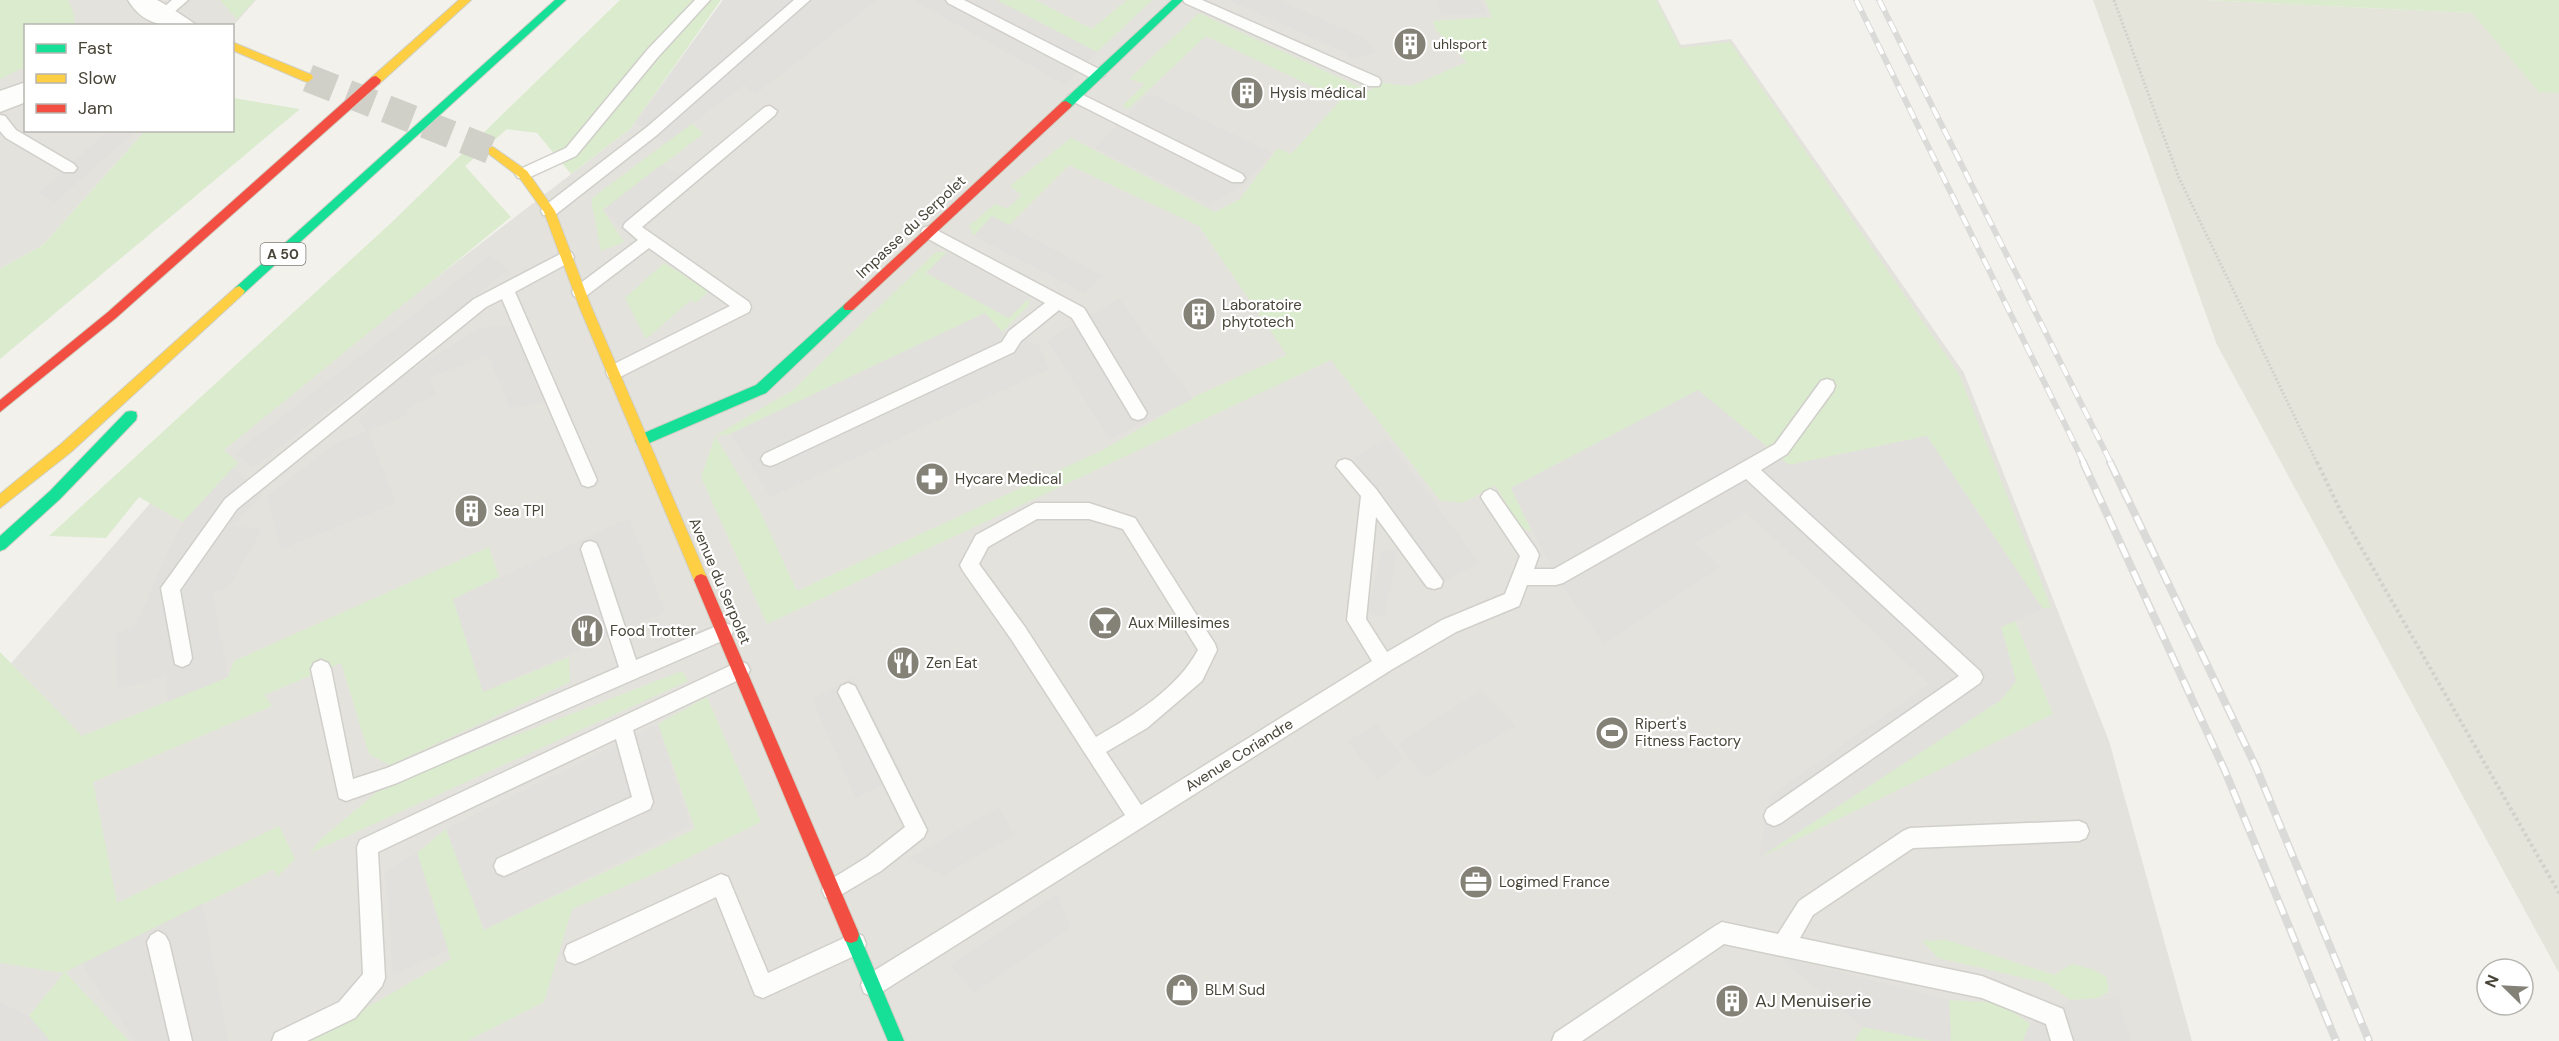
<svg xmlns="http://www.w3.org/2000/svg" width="2559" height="1041" font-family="'DM Sans',sans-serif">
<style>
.residential{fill:#e5e4db}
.industrial{fill:#e4e2dc}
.green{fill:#dbebce}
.parking{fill:#e1e0dc}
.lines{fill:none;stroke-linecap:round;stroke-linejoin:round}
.secondary-tunnel{stroke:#d0cfc8;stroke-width:28;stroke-dasharray:28 14;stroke-linecap:butt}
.lane-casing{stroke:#d0cfca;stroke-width:3}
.street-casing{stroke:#d0cfca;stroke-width:3}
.fast-casing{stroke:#d0cfc4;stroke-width:2}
.slow-casing{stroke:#d0cfc4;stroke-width:2}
.jam-casing{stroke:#d0cfc4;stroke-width:2}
.path-far1{stroke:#d2d1cb;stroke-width:3;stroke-dasharray:2 2;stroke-linecap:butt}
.path{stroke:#d2d1cb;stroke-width:4;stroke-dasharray:3 3;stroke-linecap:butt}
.lane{fill:#fdfdfc;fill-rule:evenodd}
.street{fill:#fdfdfc;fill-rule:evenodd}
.fast{fill:#16e098;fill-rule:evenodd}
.slow{fill:#ffcf43;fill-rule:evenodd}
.jam{fill:#f24e42;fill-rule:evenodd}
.rail-far1-casing{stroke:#dadad9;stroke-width:6}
.rail-casing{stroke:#dadad9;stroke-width:8}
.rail-far1{stroke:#fff;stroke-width:4;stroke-dasharray:12;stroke-linecap:butt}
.rail{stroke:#fff;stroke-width:5;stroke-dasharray:15;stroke-linecap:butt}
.labels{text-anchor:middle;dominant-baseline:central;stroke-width:4.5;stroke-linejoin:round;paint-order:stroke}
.far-poi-label{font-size:14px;fill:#484538;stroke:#fff;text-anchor:start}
.shield{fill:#fff;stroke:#7f7d74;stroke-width:1.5}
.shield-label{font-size:14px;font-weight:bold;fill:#484538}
.poi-label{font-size:15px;fill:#484538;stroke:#fff;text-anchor:start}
.street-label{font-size:15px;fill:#484538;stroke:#fff}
.near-poi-label{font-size:18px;fill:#484538;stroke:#fff;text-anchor:start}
</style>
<rect width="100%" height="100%" fill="#f2f1ec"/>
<path class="residential" d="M2093,0H2205L2471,13L2559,0V973L2217,345Z"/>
<g class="industrial">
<path d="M0,0H256L233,26H26V130L145,131L43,245L0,269Z"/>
<path d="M723,0H1658L1681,45L1731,39L1964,373L2109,741L2192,1041H0V676L167,484L630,129Z"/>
</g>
<g class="green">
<path d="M0,0H68L73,11L75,25L26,26L25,67L0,79Z"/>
<path d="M220,0H255L237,19Z"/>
<path d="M620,0H721L630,129L571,174L537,133L507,129L465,166L511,217L224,450L238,463L183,522L139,497L106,538L49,536L391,223Z"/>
<path d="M996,0H1035L1092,29L1127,0H1152L1097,52Z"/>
<path d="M1485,0H1656L1680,48L1730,42L1959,374L2051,607L2042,609L1927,436L1789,465L1698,390L1511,488L1532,532L1521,528L1495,485L1463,503L1440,500L1331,360L767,624L701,477L715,436L793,390L936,252H947L927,273L1008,318L1029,298L1028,306L1002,332L985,313L730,434L715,436L758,507L797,591L1103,450L1196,396L1287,355L1199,226L1069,165L1009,225L992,216L974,236L969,226L995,204L1007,209L1022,195L1010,186L1071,138L1215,212L1240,199L1278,148L1291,154L1341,100L1206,36L1128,109L1123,105L1145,84L1129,79L1199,13L1368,91L1383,83L1411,86L1467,62L1436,30L1433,21L1492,17Z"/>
<path d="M2205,0H2559V93L2539,92L2472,13Z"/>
<path d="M233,98L300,109L0,359V269L43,245L145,131L232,130Z"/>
<path d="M692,123L703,134L603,210L624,242L601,251L591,199Z"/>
<path d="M664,263L709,291L695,303L691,300L646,339L625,298Z"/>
<path d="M489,547L499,577L453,599L483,692L569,657L570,682L390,765L369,754L341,663L264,695L272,706L93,782L117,903L279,826L295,859L277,877L274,869L65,972L129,1041H35L20,1027L64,973L0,963V652L82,736L228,677L234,661Z"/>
<path d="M2015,621L2053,714L1759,858L2016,681L2001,627Z"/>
<path d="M682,671L688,681L310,853L321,839L383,787Z"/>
<path d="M707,697L761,822L665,869L572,909L544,1002L467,1041H309L451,959L417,853L446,829L484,930L695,829L658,724Z"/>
<path d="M1947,940L2054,975L2072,964L2091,969L2106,976L2109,991L2098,998L2071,1000L2046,983L1938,958L1922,941Z"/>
<path d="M1949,1000L2001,1003L2030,1024L2023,1041H1951Z"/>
<path d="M1863,1027L1934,1041H1854Z"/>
</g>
<g class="parking">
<path d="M723,0H877L756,94L744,85L666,143L635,122Z"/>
<path d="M913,0H997L1097,52L1065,85Z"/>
<path d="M1228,0H1279L1362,37L1377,52L1350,59L1344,52Z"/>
<path d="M1439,0H1482L1486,13L1441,15Z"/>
<path d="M1149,93L1272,153L1242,186L1209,204L1095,148Z"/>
<path d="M108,131H135L55,202L39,193Z"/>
<path d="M661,165L682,176L619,226L603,210Z"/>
<path d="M992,216L1103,276L1084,293L974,236Z"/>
<path d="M947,252L1029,298L1009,318L926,273Z"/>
<path d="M489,256L510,269L253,468L235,453Z"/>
<path d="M1119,299L1193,399L1110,439L1047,340Z"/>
<path d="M985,313L1002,332L1039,345L1049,369L771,497L730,434Z"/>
<path d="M515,325L546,402L510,408L488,355L430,377L436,396L407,408V415L368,431L396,503L281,549L267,496L337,443L367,431L359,420L390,384L480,328Z"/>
<path d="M1698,390L1789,465L1927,436L2043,609L2001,627L2016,681L2001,700L1759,858L1770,796L1929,684L1747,513L1695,543L1721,567L1604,644L1556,577L1511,488Z"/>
<path d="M1387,439L1479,563L1445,581L1353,458Z"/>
<path d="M233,468L263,495L233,526L262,529L229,587L212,593L228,677L167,702V676L117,689L116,634L136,625L168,551L183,522Z"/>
<path d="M629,518L665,612L483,692L453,599Z"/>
<path d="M1382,551H1397L1384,617L1367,614Z"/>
<path d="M853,678L903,774L856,798L812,699Z"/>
<path d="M1481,690L1516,726L1424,778L1399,744Z"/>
<path d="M658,724L690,826L484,930L446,829Z"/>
<path d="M1377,724L1404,759L1378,780L1348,741Z"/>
<path d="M999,807L1014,835L944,875L908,859Z"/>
<path d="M417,853L448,950L393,975L386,871Z"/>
<path d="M1057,894L1071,928L974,993L950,965Z"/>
<path d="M202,904L228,1041H135L82,964Z"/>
<path d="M1782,957L1949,1000L1951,1041H1934L1863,1027L1787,964Z"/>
<path d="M2118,999L2130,1041H2023L2030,1024L2071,1000Z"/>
<path d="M0,1002L29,1016L50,1041H0Z"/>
</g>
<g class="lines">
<path class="secondary-tunnel" d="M308,78L493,151"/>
<defs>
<g id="lane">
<path d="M172,0H188L166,19H156L154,16Z"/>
<path d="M695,0H710L658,57L576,156L528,178H518L515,174L518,170L566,148L648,49Z"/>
<path d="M794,0H810L657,135L555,215H543L541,211L543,207L647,127Z"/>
<path d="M946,0H964L1103,71L1105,75L1098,80L1093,79L948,3Z"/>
<path d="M1183,0H1202L1379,78L1381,82L1379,86H1369L1185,3Z"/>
<path d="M1075,91L1242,174L1245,178L1242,182H1232L1070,100L1068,96Z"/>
<path d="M770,106L777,111L775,115L642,227L749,302L751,307L749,312L620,377L614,379L608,377L606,372L608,367L730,306L649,248L586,296L580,298L574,296L572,292L574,288L638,240L623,227L625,223L765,107Z"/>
<path d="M0,115L5,116L16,130L74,164L77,168L74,172H64L6,138L0,131Z"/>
<path d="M929,226L1084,308L1147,413L1144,418L1138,420L1132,418L1072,318L1059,310L1021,341L1014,352L776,464L770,466L764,464L761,459L764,454L1002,342L1009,331L1045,303L923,236L921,232L923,228Z"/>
<path d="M566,251L572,253L574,257L572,261L515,292L597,480L594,485L588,487L582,485L502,299L486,307L237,509L180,590L192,658L189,664L182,667L175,664L161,588L225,499L474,299Z"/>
<path d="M1827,379L1833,381L1835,386L1833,391L1787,454L1761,470L1980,671L1983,677L1980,683L1781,823L1774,826L1767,823L1764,816L1767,809L1959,676L1746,479L1563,583L1556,585H1527L1519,606L1456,632L1391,670L880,993L872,996L864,993L861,985L864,977L1125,815L1011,639L963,571L960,565L976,535L1035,503H1089L1135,518L1215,644L1217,650L1202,681L1147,728L1106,752L1141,805L1372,661L1347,620L1361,496L1336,466L1339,461L1345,459L1351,461L1376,489L1443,581L1441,587L1434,589L1427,587L1376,517L1366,619L1387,652L1442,620L1505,594L1520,556L1484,502L1481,497L1484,492L1490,489L1496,492L1536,549L1539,555L1534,569H1554L1775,444L1821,381ZM1037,519H1089L1123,529L1198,650C1177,689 1134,715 1096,737L1025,627L979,564L988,547Z"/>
<path d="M590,541L596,543L599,549L636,660L724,623L731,625L733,631L731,637L397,783L346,801L339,798L311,669L314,663L321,660L328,663L331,669L353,779L387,768L619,667L581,549L584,543Z"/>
<path d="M740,661L747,664L750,670L747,676L633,730L653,802L650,809L511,873L504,876L497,873L494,866L497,859L632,797L616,739L378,852L385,978L382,986L355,1018L307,1041H272L275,1033L339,1002L363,974L357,847L360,840Z"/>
<path d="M848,683L855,686L927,830L924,837L881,871L832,900L825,897L822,890L825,883L867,857L905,827L838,692L841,686Z"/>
<path d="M2079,821L2086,824L2089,831L2086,838L2079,841L1913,848L1813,915L1800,938L1982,976L2063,1009L2073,1041H2051L2046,1024L1982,998L1724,944L1582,1041H1552L1555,1033L1715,926L1722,922L1778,934L1799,901L1903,831L1910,828Z"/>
<path d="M721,874L728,877L768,973L855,933L863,936L866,944L863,952L763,998L755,995L716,897L583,961L575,964L567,961L564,953L567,945Z"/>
<path d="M158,931L165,935L169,942L192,1041H170L147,942L151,935Z"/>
</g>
<g id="street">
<path d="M128,0C137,0 149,0 157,0C160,1 195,23 197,26C168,26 145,28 128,0Z"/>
<path d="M26,82V102L0,112V91Z"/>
</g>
<g id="fast">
<path d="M555,0H566L243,294H235L233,291L235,288Z"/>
<path d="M1172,0H1183L1070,108H1062V102Z"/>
<path d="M849,302L853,304L855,307L853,310L766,393L647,444H637L635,440L637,436L756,385L845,304Z"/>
<path d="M131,411L136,412L137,416L136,420L60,499L5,549L0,551V536L50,491L126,412Z"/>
<path d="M851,927L857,929L904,1041H888L843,935L845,929Z"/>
</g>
<g id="slow">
<path d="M459,0H471L380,83H372V77Z"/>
<path d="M232,42L312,75L313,78L308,82L304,81L232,50Z"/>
<path d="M493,147L527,171L555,211L591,306L708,580L706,584L701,586L696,584L694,580L579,306L544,212L519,177L489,154V148Z"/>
<path d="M239,286L245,291L243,294L71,452L0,508V494L61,444L235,288Z"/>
</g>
<g id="jam">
<path d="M376,76L381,80L380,83L116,318L0,412V400L108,312L372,77Z"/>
<path d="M1066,101L1072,105L1070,108L853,310H845L843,307L845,304L1062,102Z"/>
<path d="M701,574L706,576L708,580L857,929L859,935L857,941L851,943L845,941L694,580L696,576Z"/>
</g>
</defs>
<use href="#lane" class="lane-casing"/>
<use href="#street" class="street-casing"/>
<use href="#fast" class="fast-casing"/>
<use href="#slow" class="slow-casing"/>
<use href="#jam" class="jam-casing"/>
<path class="path-far1" d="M2114,0L2179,178L2317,463"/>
<path class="path" d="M2317,462L2342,514L2559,893"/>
<use href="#lane" class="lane"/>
<use href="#street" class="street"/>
<use href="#fast" class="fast"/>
<use href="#slow" class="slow"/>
<use href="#jam" class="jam"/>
<defs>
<g id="rail-far1">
<path d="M1856,0L2084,463"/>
<path d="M1879,0L2111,463"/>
</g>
<g id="rail">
<path d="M2083,462L2225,771L2336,1041"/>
<path d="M2110,462L2256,767L2369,1041"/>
</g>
</defs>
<use href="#rail-far1" class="rail-far1-casing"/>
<use href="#rail" class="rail-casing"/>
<use href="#rail-far1" class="rail-far1"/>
<use href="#rail" class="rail"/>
</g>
<defs>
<symbol id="building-disc" viewBox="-11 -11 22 22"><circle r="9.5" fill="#848177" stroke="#fff"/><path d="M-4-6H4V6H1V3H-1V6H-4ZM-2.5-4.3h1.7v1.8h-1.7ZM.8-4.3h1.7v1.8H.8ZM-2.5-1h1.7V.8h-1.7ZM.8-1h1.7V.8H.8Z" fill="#fff"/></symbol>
<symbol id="pharmacy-disc" viewBox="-11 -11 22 22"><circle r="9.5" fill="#848177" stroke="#fff"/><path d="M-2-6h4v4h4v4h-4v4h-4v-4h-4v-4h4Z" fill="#fff"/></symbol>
<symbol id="bar-disc" viewBox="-11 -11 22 22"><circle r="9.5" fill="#848177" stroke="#fff"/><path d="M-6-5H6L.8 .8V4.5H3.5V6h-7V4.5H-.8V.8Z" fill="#fff"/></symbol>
<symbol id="restaurant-disc" viewBox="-11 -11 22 22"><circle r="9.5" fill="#848177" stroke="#fff"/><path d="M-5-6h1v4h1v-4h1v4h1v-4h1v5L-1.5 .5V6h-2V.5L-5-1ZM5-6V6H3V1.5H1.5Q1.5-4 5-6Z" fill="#fff"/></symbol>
<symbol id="stadium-disc" viewBox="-11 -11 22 22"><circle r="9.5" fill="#848177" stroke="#fff"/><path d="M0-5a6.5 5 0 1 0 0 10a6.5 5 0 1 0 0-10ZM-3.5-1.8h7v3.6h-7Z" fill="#fff"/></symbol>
<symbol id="office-disc" viewBox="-11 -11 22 22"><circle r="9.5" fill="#848177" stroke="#fff"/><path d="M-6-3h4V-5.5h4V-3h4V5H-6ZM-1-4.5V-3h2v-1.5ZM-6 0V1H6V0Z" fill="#fff"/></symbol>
<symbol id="shop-disc" viewBox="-11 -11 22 22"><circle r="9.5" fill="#848177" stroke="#fff"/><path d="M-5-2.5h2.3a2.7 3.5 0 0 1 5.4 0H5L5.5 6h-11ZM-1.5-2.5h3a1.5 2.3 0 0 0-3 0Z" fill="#fff"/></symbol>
</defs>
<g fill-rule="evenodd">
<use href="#building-disc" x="1391" y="25" width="38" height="38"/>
<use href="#building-disc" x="1228" y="74" width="38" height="38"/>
<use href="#building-disc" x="1180" y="295" width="38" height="38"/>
<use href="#pharmacy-disc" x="913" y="460" width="38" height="38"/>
<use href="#building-disc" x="452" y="492" width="38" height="38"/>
<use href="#bar-disc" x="1086" y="604" width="38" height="38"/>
<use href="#restaurant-disc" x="568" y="612" width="38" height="38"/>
<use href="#restaurant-disc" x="884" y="644" width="38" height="38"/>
<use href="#stadium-disc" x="1593" y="714" width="38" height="38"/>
<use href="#office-disc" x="1457" y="863" width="38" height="38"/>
<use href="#shop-disc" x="1163" y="971" width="38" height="38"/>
<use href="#building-disc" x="1713" y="982" width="38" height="38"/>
</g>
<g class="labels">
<g class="far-poi-label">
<text x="1433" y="44">uhlsport</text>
</g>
<rect class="shield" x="260.5" y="243" width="45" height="22" rx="4.5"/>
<g class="shield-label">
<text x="283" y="254">A 50</text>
</g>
<g class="poi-label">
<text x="1270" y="93">Hysis médical</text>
<text x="1222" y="305">Laboratoire<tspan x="1222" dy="17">phytotech</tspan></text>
<text x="955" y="479">Hycare Medical</text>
<text x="494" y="511">Sea TPI</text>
<text x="1128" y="623">Aux Millesimes</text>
<text x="610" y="631">Food Trotter</text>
<text x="926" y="663">Zen Eat</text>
<text x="1635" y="724">Ripert's<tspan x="1635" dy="17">Fitness Factory</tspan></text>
<text x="1499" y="882">Logimed France</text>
<text x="1205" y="990">BLM Sud</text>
</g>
<g class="street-label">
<text transform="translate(911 227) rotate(-43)">Impasse du Serpolet</text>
<text transform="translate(720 581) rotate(67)">Avenue du Serpolet</text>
<text transform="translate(1239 755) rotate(-32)">Avenue Coriandre</text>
</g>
<g class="near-poi-label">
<text x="1755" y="1001">AJ Menuiserie</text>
</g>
</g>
<rect x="24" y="24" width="210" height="108" fill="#ffffff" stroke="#b6b5af" stroke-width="1.5"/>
<rect x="36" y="44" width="30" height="9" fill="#16e098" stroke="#b6b5af" stroke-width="1.5"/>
<text x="78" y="54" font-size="18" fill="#484538">Fast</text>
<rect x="36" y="74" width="30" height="9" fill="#ffcf43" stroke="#b6b5af" stroke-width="1.5"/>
<text x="78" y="84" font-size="18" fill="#484538">Slow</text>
<rect x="36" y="104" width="30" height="9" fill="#f24e42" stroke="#b6b5af" stroke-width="1.5"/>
<text x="78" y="114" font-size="18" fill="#484538">Jam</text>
<g transform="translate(2505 987) rotate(294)"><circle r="28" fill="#ffffff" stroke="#b6b5af" stroke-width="1.5"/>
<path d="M0-4.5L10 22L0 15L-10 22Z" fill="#848177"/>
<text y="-9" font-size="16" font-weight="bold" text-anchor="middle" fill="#484538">N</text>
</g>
</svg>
